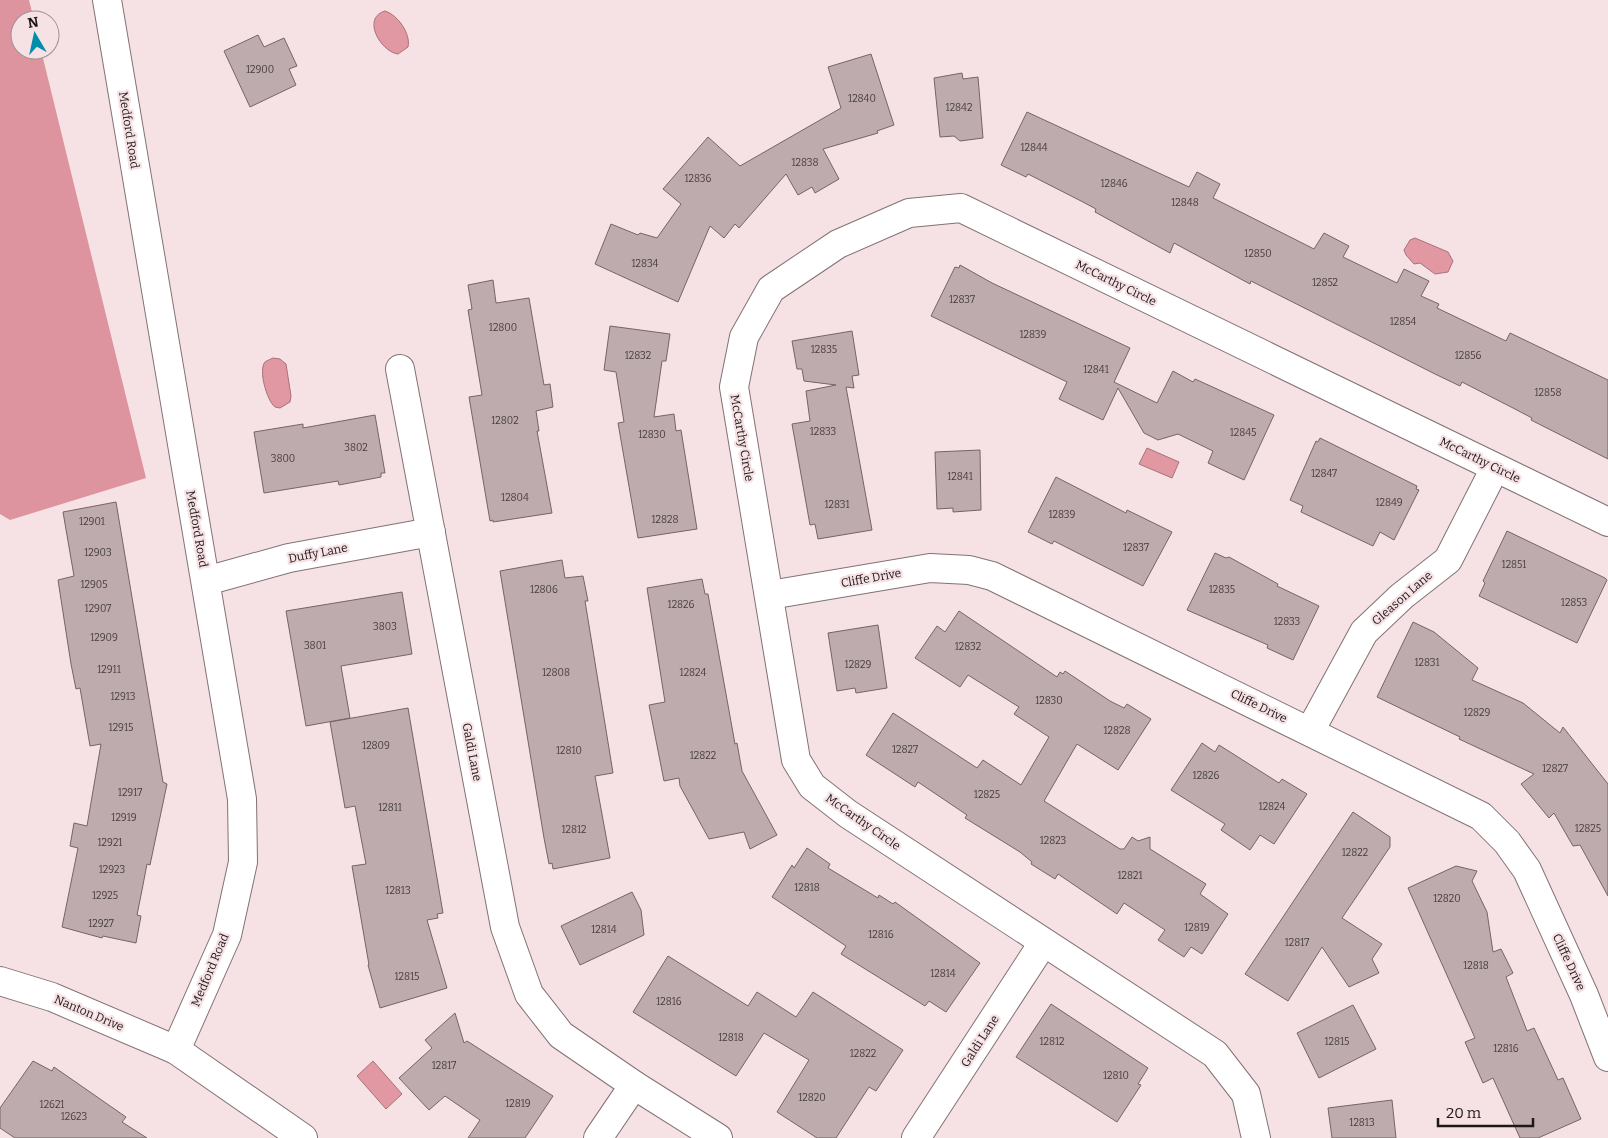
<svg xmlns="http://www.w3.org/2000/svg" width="1608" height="1138" font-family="Bitter,serif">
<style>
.forest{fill:#dd949f}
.water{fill:#e198a3;stroke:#a7727a}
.building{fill:#beabad;stroke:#756466}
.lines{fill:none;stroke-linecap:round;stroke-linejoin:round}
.street-casing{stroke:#837274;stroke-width:30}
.street{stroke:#fff;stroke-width:28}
.labels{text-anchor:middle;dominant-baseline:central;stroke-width:4.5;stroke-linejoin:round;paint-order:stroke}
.number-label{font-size:10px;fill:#473d3e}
.street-label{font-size:12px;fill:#1f1819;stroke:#f6e2e4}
</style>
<rect width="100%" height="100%" fill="#f6e2e4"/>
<path class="forest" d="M0,0H29L34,20H20V50H41L146,478L10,520L0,514Z"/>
<g class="water">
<path d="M385,11C398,15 411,34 408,47L398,54C381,52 361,18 385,11Z"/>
<path d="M1415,238L1448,252L1453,261L1448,272L1435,274L1420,263L1414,264L1406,255L1404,250L1410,240Z"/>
<path d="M273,358L280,359L286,364L291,396L290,402L280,408L275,407C267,401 258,370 265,362C266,361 271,359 273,358Z"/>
<path d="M1147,448L1179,462L1172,478L1139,464Z"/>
<path d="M373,1061L402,1094L386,1109L357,1076Z"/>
</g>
<g class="building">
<path d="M258,35L264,47L284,38L297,66L289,69L296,85L250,107L224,51Z"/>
<path d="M871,54L894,125L877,131L878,133L823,149L839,179L815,193L812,187L798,195L786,174L739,228L735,224L724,238L710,226L678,302L595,264L611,224L638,235L640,233L657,238L681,204L663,189L708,137L740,166L841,108L828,67Z"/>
<path d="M962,73L963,79L978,77L983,138L960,141L954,136L940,137L934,78Z"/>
<path d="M1027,112L1189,187L1197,172L1220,184L1213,198L1314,249L1324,233L1349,246L1343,257L1397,283L1404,269L1429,281L1421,296L1439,304L1437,308L1506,341L1510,333L1608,380V459L1531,420L1532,418L1513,408L1462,382L1460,386L1435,374L1251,281L1250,284L1174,243L1170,253L1095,212L1096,209L1081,201L1028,174L1026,177L1001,165Z"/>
<path d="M960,265L992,283L1130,348L1114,382L1157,403L1173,371L1193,382L1195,379L1274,415L1244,480L1208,463L1213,451L1178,434L1158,440L1144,433L1118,388L1103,420L1059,399L1067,382L931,316L955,267L959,268Z"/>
<path d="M493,280L496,303L529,298L544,385L550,384L553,407L536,411L539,431H537L552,513L493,522V520L490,521L469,397L482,395L468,310L472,309L468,285Z"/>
<path d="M610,326L670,334L666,361H662L654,417L674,414L676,431L681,430L697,529L638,538L618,423L624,422L616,372L604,370Z"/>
<path d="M852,331L859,375L852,376L854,388L846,387L872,530L818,539L815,524L810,525L792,424L810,421L806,391L836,385L804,381L802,369H797L792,341Z"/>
<path d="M375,415L385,473H381V477L339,485L338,481L264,493L254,432L303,424V428Z"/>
<path d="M1320,438L1417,486L1416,489L1419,490L1394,540L1380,532L1373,546L1301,512L1303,506L1290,500L1316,441L1318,442Z"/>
<path d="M980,450L981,510L953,512V508L937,509L935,452Z"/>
<path d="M1056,477L1126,513L1127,510L1172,532L1143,586L1054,541L1052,544L1028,532Z"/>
<path d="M116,502L163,782L167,784L150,865L147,864L142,890L137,915L141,916L136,943L103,936L102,938L62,927L78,848L70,846L74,823L87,826L101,744L90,746L80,688L76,689L71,664L58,580L74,576L63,512Z"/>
<path d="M1507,531L1605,578L1607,580L1577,643L1479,596L1485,583L1483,581Z"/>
<path d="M1215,553L1226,558L1229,557L1278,584L1277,586L1319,606L1293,660L1267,648L1268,645L1187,610Z"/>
<path d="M562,560L565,578L583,576L588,601H585L613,773L595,776L610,858L553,869L552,863L549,864L544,838L500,571Z"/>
<path d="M702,579L705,594H708L735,744L737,743L742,771L777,835L750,849L744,832L709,839L680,786L679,778L664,781L649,705L665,702L647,588Z"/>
<path d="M402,592L412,654L341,666L350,718L306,726L286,611Z"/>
<path d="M959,611L1057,677L1060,672L1063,674L1065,671L1110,701L1124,708L1127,704L1151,719L1118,770L1077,744L1044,801L1120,849H1124L1132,837L1138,841L1150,837V849L1206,884L1200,894L1228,914L1202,954L1191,947L1184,957L1158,940L1165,930L1124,903L1117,914L1058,874L1055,879L1031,864L1032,862L1020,852L965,818L967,815L918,782L915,787L866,755L893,713L977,768L983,760L1021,785L1049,737L1014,714L1019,707L968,675L960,687L915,658L937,626L945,632Z"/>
<path d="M1413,622L1434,632L1478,668L1472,680L1523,703L1560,733L1563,727L1608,784V896L1580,845L1573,846L1554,813L1549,818L1521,784L1534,774L1459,739L1460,737L1377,697Z"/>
<path d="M878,625L887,688L856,693L855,688L837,691L828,633Z"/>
<path d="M408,708L443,913L437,914L438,918L427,920L447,988L380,1008L368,965H369L352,866L366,864L355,806L345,808L330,722Z"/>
<path d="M1202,743L1215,752L1219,745L1279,783L1282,779L1307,794L1274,844L1260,835L1250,850L1221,830L1225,824L1171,790Z"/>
<path d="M1353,812L1390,837V847L1342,918L1382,944L1372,959L1379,973L1349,987L1322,947L1288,1001L1245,974Z"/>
<path d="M807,848L830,864L828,868L878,898L879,895L893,904L895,902L980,963L946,1012L929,1001L925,1006L841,954L846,946L772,897L792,865L794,868Z"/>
<path d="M1456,866L1477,871L1472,881L1487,912L1493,952L1501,949L1513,973L1506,977L1527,1031L1534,1028L1558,1080L1563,1078L1581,1119L1538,1138H1520L1493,1078L1483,1083L1465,1042L1475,1038L1408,888Z"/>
<path d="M632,892L641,910L644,935L580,965L561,926Z"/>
<path d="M668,956L748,1006L757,992L796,1017L813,992L903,1050L876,1091L869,1087L836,1138H817L777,1112L809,1060L764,1033L736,1076L633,1012Z"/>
<path d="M1051,1004L1148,1068L1138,1084L1141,1085L1117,1122L1016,1057Z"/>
<path d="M1353,1005L1376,1049L1319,1078L1297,1033Z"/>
<path d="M455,1013L464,1043L467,1041L553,1096L525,1138H468L480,1120L445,1096L429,1110L399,1078L432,1048L425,1040Z"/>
<path d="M33,1061L52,1071L54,1067L126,1117L122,1122L147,1138H15L0,1128V1108Z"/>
<path d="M1392,1100L1396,1138H1332L1328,1108Z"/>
</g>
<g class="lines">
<defs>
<g id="street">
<path d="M107,0L242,799L243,862L227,935L176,1050"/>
<path d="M400,369L505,927L529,994L561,1035L634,1085L718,1138"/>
<path d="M206,581L289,558L431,532"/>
<path d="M770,595L930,568L969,570L992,576L1481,816L1507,842L1527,870L1584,995L1608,1057"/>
<path d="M1310,731L1364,632L1402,596L1448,560L1495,468"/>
<path d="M0,981L52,997L176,1050L303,1138"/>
<path d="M598,1138L634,1085"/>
<path d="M916,1138L1043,943"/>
<path d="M1256,1138L1246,1094L1215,1054L848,814L812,786L796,760L734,387L744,337L771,289L838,244L909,213L961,208L1608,522"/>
</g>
</defs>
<use href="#street" class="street-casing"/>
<use href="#street" class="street"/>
</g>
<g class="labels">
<g class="number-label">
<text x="260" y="70">12900</text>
<text x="862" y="99">12840</text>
<text x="959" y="108">12842</text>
<text x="1034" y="148">12844</text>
<text x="805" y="163">12838</text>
<text x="698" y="179">12836</text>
<text x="1114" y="184">12846</text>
<text x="1185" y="203">12848</text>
<text x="1258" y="254">12850</text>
<text x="645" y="264">12834</text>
<text x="1325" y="283">12852</text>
<text x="962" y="300">12837</text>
<text x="1403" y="322">12854</text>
<text x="503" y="328">12800</text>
<text x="1033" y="335">12839</text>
<text x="824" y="350">12835</text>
<text x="638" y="356">12832</text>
<text x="1468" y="356">12856</text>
<text x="1096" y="370">12841</text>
<text x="1548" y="393">12858</text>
<text x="505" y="421">12802</text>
<text x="823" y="432">12833</text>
<text x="1243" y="433">12845</text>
<text x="652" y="435">12830</text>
<text x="356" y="448">3802</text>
<text x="283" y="459">3800</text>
<text x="1324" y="474">12847</text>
<text x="960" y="477">12841</text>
<text x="515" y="498">12804</text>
<text x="1389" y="503">12849</text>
<text x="837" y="505">12831</text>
<text x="1062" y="515">12839</text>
<text x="665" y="520">12828</text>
<text x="92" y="522">12901</text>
<text x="1136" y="548">12837</text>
<text x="98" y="553">12903</text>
<text x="1514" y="565">12851</text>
<text x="94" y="585">12905</text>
<text x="544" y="590">12806</text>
<text x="1222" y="590">12835</text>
<text x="1574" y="603">12853</text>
<text x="681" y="605">12826</text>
<text x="98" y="609">12907</text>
<text x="1287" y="622">12833</text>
<text x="385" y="627">3803</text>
<text x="104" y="638">12909</text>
<text x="315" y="646">3801</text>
<text x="968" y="647">12832</text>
<text x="1427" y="663">12831</text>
<text x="858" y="665">12829</text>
<text x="109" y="670">12911</text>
<text x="556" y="673">12808</text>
<text x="693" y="673">12824</text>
<text x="123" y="697">12913</text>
<text x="1049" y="701">12830</text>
<text x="1477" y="713">12829</text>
<text x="121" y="728">12915</text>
<text x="1117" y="731">12828</text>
<text x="376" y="746">12809</text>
<text x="905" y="750">12827</text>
<text x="569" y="751">12810</text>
<text x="703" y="756">12822</text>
<text x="1555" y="769">12827</text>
<text x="1206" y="776">12826</text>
<text x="130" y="793">12917</text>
<text x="987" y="795">12825</text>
<text x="1272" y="807">12824</text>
<text x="390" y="808">12811</text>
<text x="124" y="818">12919</text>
<text x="1588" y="829">12825</text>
<text x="574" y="830">12812</text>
<text x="1053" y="841">12823</text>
<text x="110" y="843">12921</text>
<text x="1355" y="853">12822</text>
<text x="112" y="870">12923</text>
<text x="1130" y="876">12821</text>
<text x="807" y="888">12818</text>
<text x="398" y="891">12813</text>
<text x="105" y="896">12925</text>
<text x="1447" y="899">12820</text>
<text x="101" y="924">12927</text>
<text x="1197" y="928">12819</text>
<text x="604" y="930">12814</text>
<text x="881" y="935">12816</text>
<text x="1297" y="943">12817</text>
<text x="1476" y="966">12818</text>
<text x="943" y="974">12814</text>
<text x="407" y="977">12815</text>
<text x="669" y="1002">12816</text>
<text x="731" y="1038">12818</text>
<text x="1052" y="1042">12812</text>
<text x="1337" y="1042">12815</text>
<text x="1506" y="1049">12816</text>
<text x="863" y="1054">12822</text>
<text x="444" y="1066">12817</text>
<text x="1116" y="1076">12810</text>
<text x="812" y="1098">12820</text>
<text x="518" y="1104">12819</text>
<text x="52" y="1105">12621</text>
<text x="74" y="1117">12623</text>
<text x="1362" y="1123">12813</text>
</g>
<g class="street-label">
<text transform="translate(129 130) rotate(81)">Medford Road</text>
<text transform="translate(1116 283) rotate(26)">McCarthy Circle</text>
<text transform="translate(742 438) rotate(80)">McCarthy Circle</text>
<text transform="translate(1480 460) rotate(26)">McCarthy Circle</text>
<text transform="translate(197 529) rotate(80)">Medford Road</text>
<text transform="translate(318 553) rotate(-11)">Duffy Lane</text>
<text transform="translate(871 578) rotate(-10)">Cliffe Drive</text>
<text transform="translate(1402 598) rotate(-41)">Gleason Lane</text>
<text transform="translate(1259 706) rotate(26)">Cliffe Drive</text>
<text transform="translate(472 752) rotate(79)">Galdi Lane</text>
<text transform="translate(863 822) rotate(35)">McCarthy Circle</text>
<text transform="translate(1569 962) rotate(65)">Cliffe Drive</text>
<text transform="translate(210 970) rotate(-67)">Medford Road</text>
<text transform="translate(89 1013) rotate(23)">Nanton Drive</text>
<text transform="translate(980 1041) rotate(-57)">Galdi Lane</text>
</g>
</g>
<g transform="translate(35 35) rotate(351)"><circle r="24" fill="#f6e2e4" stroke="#a09193"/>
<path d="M0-4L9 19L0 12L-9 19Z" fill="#018eab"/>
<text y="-8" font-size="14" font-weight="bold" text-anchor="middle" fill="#1f1819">N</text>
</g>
<path d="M1438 1118v8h95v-8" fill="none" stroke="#1f1819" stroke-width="2.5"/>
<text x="1446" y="1118" font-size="15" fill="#1f1819" stroke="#f6e2e4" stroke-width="4" paint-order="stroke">20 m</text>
</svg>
